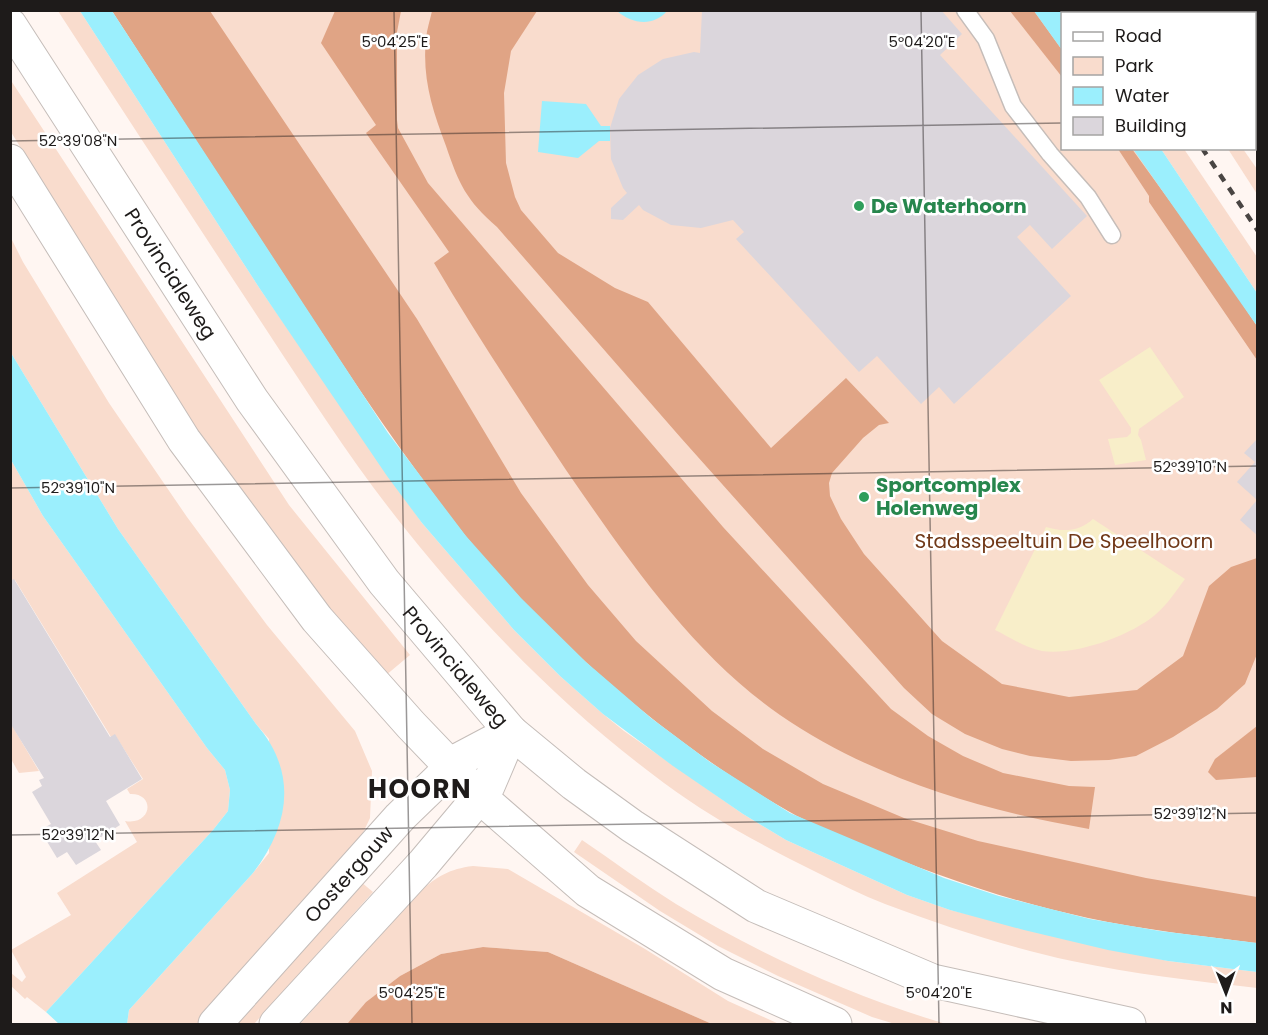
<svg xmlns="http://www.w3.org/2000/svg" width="1268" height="1035" font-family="Poppins,sans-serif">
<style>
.green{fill:#f9dccd}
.forest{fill:#e0a485}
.sand{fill:#f8eec9}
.water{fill:#9beffd}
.building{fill:#dbd6dc}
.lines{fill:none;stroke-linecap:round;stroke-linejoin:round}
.service-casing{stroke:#c5bdb9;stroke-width:19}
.secondary-casing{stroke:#c5bdb9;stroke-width:35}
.service{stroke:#fff;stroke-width:16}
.secondary{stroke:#fff;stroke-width:33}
.rail{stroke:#494543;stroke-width:4.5;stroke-dasharray:8 8;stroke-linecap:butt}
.ticks{fill:none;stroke:#1e1b1a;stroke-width:1.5;stroke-opacity:0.45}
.leisure-dot{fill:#2e9e5b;stroke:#fff;stroke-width:2}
.labels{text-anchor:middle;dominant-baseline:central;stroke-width:5;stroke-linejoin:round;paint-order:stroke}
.leisure-label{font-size:20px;font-weight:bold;fill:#27864d;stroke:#fff;text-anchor:start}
.street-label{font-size:20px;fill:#1e1b1a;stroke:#fff}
.park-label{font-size:20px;fill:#703818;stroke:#fff}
.district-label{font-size:26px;font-weight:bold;letter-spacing:1.5px;fill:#1e1b1a;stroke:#fff}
.ticks-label{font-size:15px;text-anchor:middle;fill:#1e1b1a;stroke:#fff;stroke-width:5;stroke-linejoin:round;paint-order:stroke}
</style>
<rect width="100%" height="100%" fill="#fff6f2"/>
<g class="green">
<path d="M58,11H80L260,289L422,523L514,630L560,676L603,714L624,731L743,814L786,840L907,895L950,910L1168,961L1257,972V988C1195,981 1133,974 1072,961C1008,947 946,927 885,904C862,895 840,884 818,873C765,847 711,818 664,783C552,700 456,598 373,487C331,430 293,370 254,311C188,211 123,111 58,11Z"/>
<path d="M143,11H1043L1062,39V148L1136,149L1257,331V945L763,783L565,618Z"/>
<path d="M10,79L289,505L410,655L385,676L265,531L197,430L91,262L11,132Z"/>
<path d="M1161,149H1184L1257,257V293Z"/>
<path d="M1228,149H1243L1257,169V194Z"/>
<path d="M10,236L23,262L109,403L187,517L267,625L355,731L372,771L370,818L354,852L197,1024H127L129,1010L253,873L269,853V739L256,724L118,529L11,353Z"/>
<path d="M11,460L43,516L207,748L225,770L230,790L228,811L213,830L46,1012L27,997L25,999L11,986V973L22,982L26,977L11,950L71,915L57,893L137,842L125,821C152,826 156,793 130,794L127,789L143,779L115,735L111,737L15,580L11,582Z"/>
<path d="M11,724L39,771L19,773L11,759Z"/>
<path d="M582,840C613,861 644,884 676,904C761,955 851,996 946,1024H895L872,1017L778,976L718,946L660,911L574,852Z"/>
<path d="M473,866L508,869L645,949L728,1001L779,1024H712L548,952L483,947L441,954L400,976L366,1002L347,1024H300L419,892C438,876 449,869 473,866Z"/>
<path d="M361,882L373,892L254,1024H232Z"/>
</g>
<g class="forest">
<path d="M1198,10L1257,11V135L1254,130V14L1196,13Z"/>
<path d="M112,11H210L417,319L521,493L588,585L636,641L712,711L763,749L823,784L904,818L978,841L1146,878L1257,897V943C1201,936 1144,930 1088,918C1009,901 933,875 859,843C836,833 810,824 788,811C670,744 550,640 464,534C398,450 340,361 282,272C225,185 168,98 112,11Z"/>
<path d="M335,11H401L397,32V120L398,128L428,183L723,527L891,709L928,736L963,756L1003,773L1069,786L1095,787L1089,829C980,810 872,778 780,715C691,653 627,558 566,470C521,402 475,333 434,263L449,252L366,133L376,125L321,43Z"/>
<path d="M432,11H537L511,51L504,93L506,163L515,197L521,210L558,253L615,288L648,302L771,448L846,378L889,423L879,425L863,438L832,473L829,483L830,496L841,519L864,554L942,641L1002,684L1069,697L1137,690L1183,656L1209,586L1231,567L1257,558V654L1245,684L1217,709L1173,737L1136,756L1109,760L1071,761L1030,756L1002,749L965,734L932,714L904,688L681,438L497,227C466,200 459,184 446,146C432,109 422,78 426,38C427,29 430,20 432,11Z"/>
<path d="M1010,11H1034L1062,50V77Z"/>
<path d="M1118,149H1132L1219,269L1257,326V360L1149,202V196Z"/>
<path d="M1257,726V777L1216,780L1208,772L1215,759Z"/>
<path d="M483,947L548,952L712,1024H347L366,1002L400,976L441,954Z"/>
</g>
<g class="sand">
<path d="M1150,347L1184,397L1139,429L1138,435L1141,440L1146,460L1115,465L1108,439L1127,437L1131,433V428L1099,380Z"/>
<path d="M1093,519L1185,579C1176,591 1167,605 1155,615C1130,636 1074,656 1042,651C1025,648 1010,637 995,630L1046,527C1063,532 1079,532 1093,519Z"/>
</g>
<g class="water">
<path d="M80,11H112L388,433L466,536L521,598L586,662L651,718L710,762L790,813L944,878L999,896L1090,919L1160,931L1257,943V972L1168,961L1108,950L1024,930L950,910L907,895L786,840L743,814L673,766L603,714L560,676L514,630L422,523L387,476L260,289Z"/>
<path d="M617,11H667C653,27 632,24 617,11Z"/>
<path d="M1034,11H1067L1069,13L1062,14V50Z"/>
<path d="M542,101L586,104L601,126H610V141H599L578,158L538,152Z"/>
<path d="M1133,149H1161L1257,293V326Z"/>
<path d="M11,353L118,529L256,724C298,772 290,825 253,873L129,1010L127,1024H59L46,1012L213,830L228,811L230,790L225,770L207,748L43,516L11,460Z"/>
</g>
<g class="building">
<path d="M702,10H941L962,34L940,55L1087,216L1052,249L1030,225L1017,237L1071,296L954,404L939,387L921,404L877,356L859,372L736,239L744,232L733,220L701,228L671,225L643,210L639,205L623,220L611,219V208L627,193L623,188L611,159L610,128L619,99L638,75L663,59L694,52L700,53Z"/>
<path d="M1258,438V536L1240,520L1257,500L1237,482L1255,462L1244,453Z"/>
<path d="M14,579L110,737L115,734L142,779L106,801L120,825L95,841L101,850L76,865L67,852L57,858L40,830L51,824L32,792L42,786L39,780L44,778L10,723V581Z"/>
</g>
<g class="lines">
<defs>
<path id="service" d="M965,10L986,39L1013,106L1050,154L1088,197L1112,235"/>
<g id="secondary">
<path id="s1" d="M10,25L252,400L384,582L511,732L574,784L632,826L756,906L933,981L1129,1024"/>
<path d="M10,161L184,440L317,619L411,725L479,796L588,891L723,974L835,1024"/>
<path id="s2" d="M215,1024L400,817L460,759L511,732"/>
<path d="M276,1024L423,864L465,814L488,786L511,732"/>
</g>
</defs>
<use href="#service" class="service-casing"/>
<use href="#secondary" class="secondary-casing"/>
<use href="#service" class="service"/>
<use href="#secondary" class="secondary"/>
<g class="rail">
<path d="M1110,10L1112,14"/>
<path d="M1202,148L1258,231"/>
</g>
</g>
<path class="ticks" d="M394,10L412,1024M921,10L939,1024M1254,120H1258M10,141L1062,123M10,488L1258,466M10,835L1258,813"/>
<g class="leisure-dot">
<circle cx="859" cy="206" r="6"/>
<circle cx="864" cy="497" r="6"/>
</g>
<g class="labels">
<g class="leisure-label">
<text x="871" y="206">De Waterhoorn</text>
<text x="876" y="485">Sportcomplex<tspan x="876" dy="23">Holenweg</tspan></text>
</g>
<g class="street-label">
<text stroke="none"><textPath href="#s1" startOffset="296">Provincialeweg</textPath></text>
<text stroke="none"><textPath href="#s1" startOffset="782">Provincialeweg</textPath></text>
<text stroke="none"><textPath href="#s2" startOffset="201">Oostergouw</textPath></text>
</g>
<g class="park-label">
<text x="1064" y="541">Stadsspeeltuin De Speelhoorn</text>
</g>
<g class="district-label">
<text x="420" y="789">HOORN</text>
</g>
</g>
<g class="ticks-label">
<text x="395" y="47">5°04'25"E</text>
<text x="922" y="47">5°04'20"E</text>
<text x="78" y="146">52°39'08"N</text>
<text x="1190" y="472">52°39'10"N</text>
<text x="78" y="493">52°39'10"N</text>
<text x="1190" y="819">52°39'12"N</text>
<text x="78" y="840">52°39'12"N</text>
<text x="412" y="998">5°04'25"E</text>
<text x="939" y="998">5°04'20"E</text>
</g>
<rect width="1268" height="1035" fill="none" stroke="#1e1b1a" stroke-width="24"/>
<rect x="1061" y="12" width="195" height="138" fill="#ffffff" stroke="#a5a4a3" stroke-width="1.5"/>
<rect x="1073" y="32" width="30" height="9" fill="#ffffff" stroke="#a5a4a3" stroke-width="1.5"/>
<text x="1115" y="42" font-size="18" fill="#1e1b1a">Road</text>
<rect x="1073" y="57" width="30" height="18" fill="#f9dccd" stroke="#a5a4a3" stroke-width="1.5"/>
<text x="1115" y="72" font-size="18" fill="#1e1b1a">Park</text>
<rect x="1073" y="87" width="30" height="18" fill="#9beffd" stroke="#a5a4a3" stroke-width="1.5"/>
<text x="1115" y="102" font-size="18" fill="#1e1b1a">Water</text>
<rect x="1073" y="117" width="30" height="18" fill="#dbd6dc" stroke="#a5a4a3" stroke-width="1.5"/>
<text x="1115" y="132" font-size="18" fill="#1e1b1a">Building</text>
<g transform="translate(1226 993) rotate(179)" stroke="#ffffff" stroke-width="4.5" paint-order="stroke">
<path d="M0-4.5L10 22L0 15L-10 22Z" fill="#1e1b1a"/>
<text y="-9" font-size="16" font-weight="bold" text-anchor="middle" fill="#1e1b1a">N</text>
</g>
</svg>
